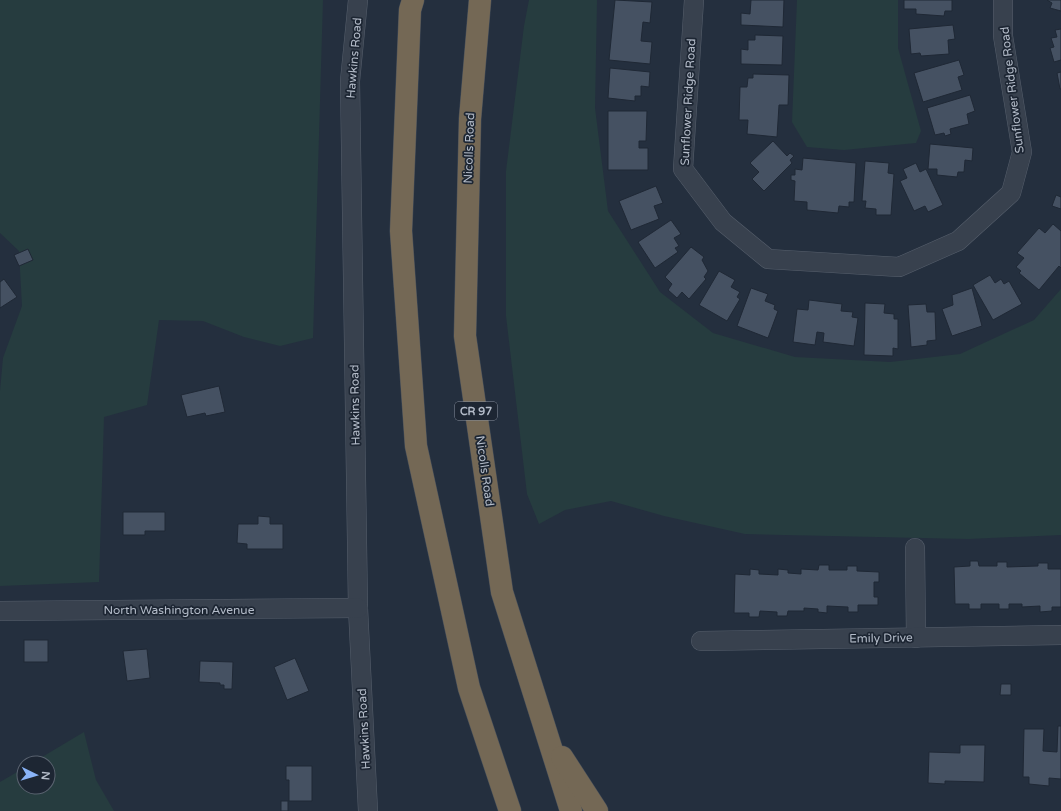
<svg xmlns="http://www.w3.org/2000/svg" width="1061" height="811" font-family="'Varela Round',sans-serif">
<style>
.green{fill:#263c3f}
.building{fill:#455162;stroke:#1f2835}
.lines{fill:none;stroke-linecap:round;stroke-linejoin:round}
.minor-casing{stroke:#565f6c;stroke-width:20}
.highway-casing{stroke:#434c59;stroke-width:23}
.minor{stroke:#38414e;stroke-width:19}
.highway{stroke:#746855;stroke-width:22}
.labels{text-anchor:middle;dominant-baseline:central;stroke-width:3.5;stroke-linejoin:round;paint-order:stroke}
.shield{fill:#1d2633;stroke:#878f9c;stroke-width:1}
.shield-label{font-size:11px;font-weight:bold;fill:#b4bcc9}
.street-label{font-size:12px;fill:#b4bcc9;stroke:#1d2633}
</style>
<rect width="100%" height="100%" fill="#242f3e"/>
<g class="green">
<path d="M0,0H323L313,338L280,346L244,337L203,321L159,320L147,405L104,417L99,582L0,586V391L3,358L22,306L19,251L0,233Z"/>
<path d="M529,0H597L595,108L608,211L660,292L713,333L795,357L890,362L960,354L1034,320L1061,289V535L968,539L745,534L664,516L611,501L565,510L539,524L527,494L506,316V171L524,26Z"/>
<path d="M797,0H898V48L921,131L916,143L844,150L807,147L792,122Z"/>
<path d="M84,732L96,780L114,811H0V782L24,768V787H48V763H32Z"/>
</g>
<g class="building">
<path d="M615,0L652,2L650,23L643,22L641,41L652,42L650,64L609,60Z"/>
<path d="M751,0H784L783,27L741,25V13L750,14Z"/>
<path d="M904,0H952V11H945L944,16L916,14V9H904Z"/>
<path d="M1047,0H1061V11L1050,8L1052,3Z"/>
<path d="M953,25L955,39L948,40L949,54L921,56L920,53L911,54L909,29Z"/>
<path d="M1061,29V60L1054,62L1050,48L1054,47L1051,38L1057,37L1055,30Z"/>
<path d="M755,35L783,36L782,65L741,64V49L748,50V40H755Z"/>
<path d="M959,60L964,75L958,77L962,90L923,102L914,73Z"/>
<path d="M610,68L650,72L649,87L641,86V96H635V101L608,98Z"/>
<path d="M1061,72V89H1060L1057,73Z"/>
<path d="M753,74L789,75L788,105H779L777,137L747,134L748,120H739L740,87H747L748,78H753Z"/>
<path d="M970,95L975,111L967,114L969,124L950,129L951,134L945,136L944,133L935,135L927,108Z"/>
<path d="M608,111H647L646,141H639V148H648V170H608Z"/>
<path d="M773,141L787,156L790,153L794,156L790,160L792,163L764,191L752,179L759,172L750,163Z"/>
<path d="M930,144L973,148L972,161L965,160L964,172H958L957,177L937,175V169H928Z"/>
<path d="M803,158L856,163L854,202H849V207L839,206L838,213L807,210V202L794,201L795,181L791,180V175H795V169L802,170Z"/>
<path d="M865,161L889,163L888,173L894,174L891,215H876V209L865,208L866,201H862Z"/>
<path d="M916,163L920,172L926,169L943,205L928,212L925,206L914,211L900,181L907,178L903,169Z"/>
<path d="M656,186L663,203L654,206L659,219L631,230L619,201Z"/>
<path d="M1056,195L1061,197V209L1052,206Z"/>
<path d="M671,220L681,234L674,238L679,246L675,248L678,252L655,268L638,242Z"/>
<path d="M1053,224L1061,231V268L1059,266L1039,290L1019,273L1021,271L1016,267L1024,258L1017,253L1039,228L1045,233Z"/>
<path d="M691,247L704,257L702,260L708,271L704,277L706,279L689,299L682,292L677,298L668,290L672,284L665,277Z"/>
<path d="M28,249L33,260L19,266L14,255Z"/>
<path d="M719,271L735,280L731,287L740,292L737,297L740,299L727,321L699,305Z"/>
<path d="M990,275L995,283L1001,279L1004,284L1009,281L1022,304L993,320L973,285Z"/>
<path d="M4,279L17,297L0,308V282Z"/>
<path d="M751,288L768,294L765,301L775,305L774,309L778,311L768,338L737,326Z"/>
<path d="M972,288L982,326L952,336L942,309L953,305L952,295Z"/>
<path d="M809,300L842,304L841,311L853,312L852,317L858,318L854,346L823,342L824,333L817,332L815,345L793,342L797,309L808,310Z"/>
<path d="M865,303L885,304L884,313L894,314V319H898V349L893,348V356L864,355Z"/>
<path d="M926,304L927,312H935L936,340L927,341V345L911,347L908,305Z"/>
<path d="M219,386L225,412L206,416L205,413L187,417L181,395Z"/>
<path d="M123,512H165V531H145V535H123Z"/>
<path d="M258,516L270,517V524H283V549H247V544L237,543L238,524H258Z"/>
<path d="M970,561H978L979,566H997V562H1007V567L1038,566V563H1048V569H1061V607H1052V611L1040,612V606L1022,607V604H1009V609H999V604H981V609H969V604H955L954,567L970,566Z"/>
<path d="M819,565H829V570H847V566H857V571L879,572V582H874V597H878V605H858V612H848V607L827,606V613L818,612V609L804,608V611H788L787,616H777V612L760,611L759,617H749V613H734L735,574L750,575V569L759,570V574L778,575V569L788,570V573L801,574V569L818,570Z"/>
<rect x="24" y="640" width="24" height="22"/>
<path d="M147,649L150,678L127,681L123,651Z"/>
<path d="M295,658L309,691L287,700L274,667Z"/>
<path d="M200,661L233,662L232,689H224V685H220V683L199,682Z"/>
<path d="M1001,684H1011V695H1000Z"/>
<path d="M1058,726H1061V779L1049,778V786L1029,784V777H1023L1024,729H1044L1043,751L1057,752Z"/>
<path d="M960,745H985L984,782L945,781V784L928,783L929,752L960,753Z"/>
<path d="M286,766H312V801H289V780H286Z"/>
<rect x="281" y="801" width="7" height="10"/>
</g>
<g class="lines">
<defs>
<g id="minor">
<path d="M358,0L350,81L358,608L368,811"/>
<path d="M694,0L683,169L723,222L768,259L899,267L958,241L1011,193L1022,152L1003,36V0"/>
<path d="M915,548L916,638"/>
<path d="M0,611L358,608"/>
<path d="M701,641L1061,635"/>
</g>
<g id="highway">
<path d="M413,0L410,10L401,231L416,446L469,688L510,811"/>
<path d="M480,0L470,119L465,336L502,592L571,811"/>
<path d="M562,757L597,811"/>
</g>
</defs>
<use href="#minor" class="minor-casing"/>
<use href="#highway" class="highway-casing"/>
<use href="#minor" class="minor"/>
<use href="#highway" class="highway"/>
</g>
<g class="labels">
<rect class="shield" x="455" y="402" width="42" height="18" rx="3"/>
<g class="shield-label">
<text x="476" y="411">CR 97</text>
</g>
<g class="street-label">
<text transform="translate(354 58) rotate(-85)">Hawkins Road</text>
<text transform="translate(1012 90) rotate(-97)">Sunflower Ridge Road</text>
<text transform="translate(688 102) rotate(-87)">Sunflower Ridge Road</text>
<text transform="translate(469 148) rotate(-88)">Nicolls Road</text>
<text transform="translate(355 405) rotate(-91)">Hawkins Road</text>
<text transform="translate(485 471) rotate(82)">Nicolls Road</text>
<text x="179" y="610">North Washington Avenue</text>
<text transform="translate(881 638) rotate(-1)">Emily Drive</text>
<text transform="translate(364 729) rotate(-93)">Hawkins Road</text>
</g>
</g>
<g transform="translate(36 775) rotate(95)"><circle r="19" fill="#1d2633" stroke="#59626f"/>
<path d="M0-3L7 15L0 10L-7 15Z" fill="#8ab4f8"/>
<text y="-6" font-size="11" font-weight="bold" text-anchor="middle" fill="#b4bcc9">N</text>
</g>
</svg>
